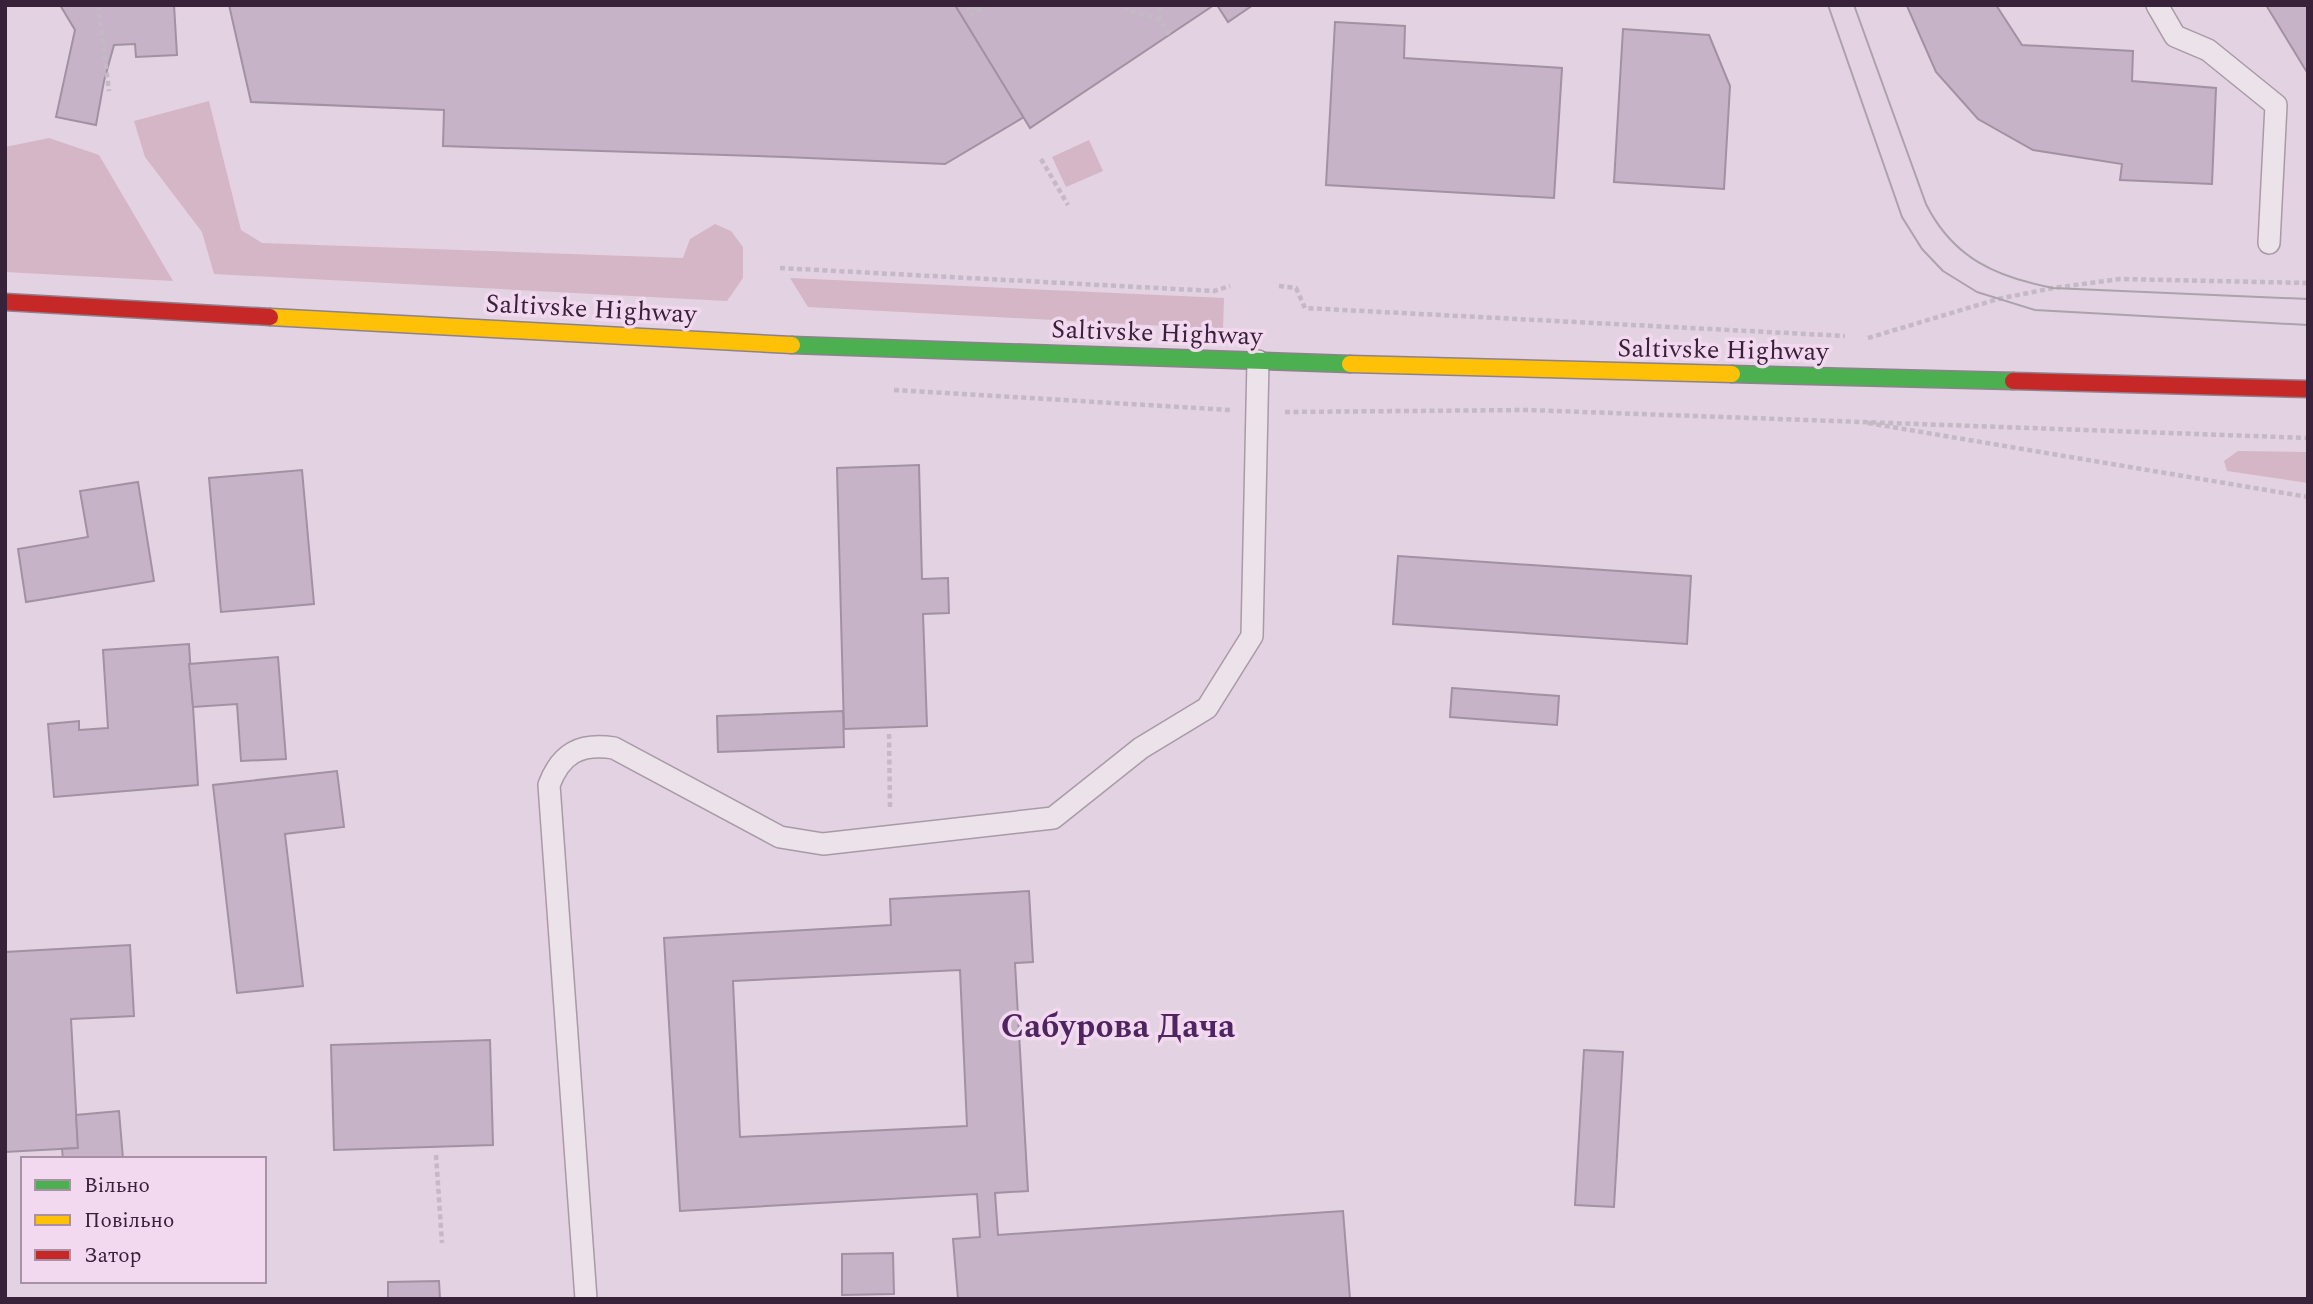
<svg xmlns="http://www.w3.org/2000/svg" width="2313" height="1304" font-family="Spectral,serif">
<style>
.green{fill:#d5b6c6}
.building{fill:#c6b3c7;stroke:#a291a3;stroke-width:2;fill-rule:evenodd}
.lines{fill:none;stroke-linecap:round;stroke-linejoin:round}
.lane-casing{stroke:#a99aa8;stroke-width:24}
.fast-casing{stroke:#8e818e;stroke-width:19}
.slow-casing{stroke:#8e818e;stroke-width:19}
.jam-casing{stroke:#8e818e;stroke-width:19}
.path{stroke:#c4b9c4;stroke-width:4.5;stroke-dasharray:5 3.5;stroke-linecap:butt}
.lane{stroke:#ece2ea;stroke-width:21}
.fast{stroke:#4caf50;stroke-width:16}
.slow{stroke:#ffc107;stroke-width:16}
.jam{stroke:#c62828;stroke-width:16}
.tram{stroke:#aca2ab;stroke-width:2}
.labels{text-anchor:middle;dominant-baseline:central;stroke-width:7;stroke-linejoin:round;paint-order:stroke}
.street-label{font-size:26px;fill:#372239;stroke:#f3d9ef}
.district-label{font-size:33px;font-weight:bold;fill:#4e2561;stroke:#f3d9ef}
</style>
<rect width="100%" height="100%" fill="#e3d2e1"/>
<g class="green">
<path d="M209,101L241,230L262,243L683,258L690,239L715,224L731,231L743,247V278L727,301L214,274L202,232L145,157L134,121Z"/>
<path d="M49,138L99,155L173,281L5,272V147Z"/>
<path d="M1089,140L1103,171L1066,187L1052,157Z"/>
<path d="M790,278L1224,298L1223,329L808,307Z"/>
<path d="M2238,451L2308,452V483L2227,471L2224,461Z"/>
</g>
<g class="building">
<path d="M60,5H174L177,55L136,57L135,44L114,45L104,81L96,125L56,117L75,30Z"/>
<path d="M229,5H955L1024,117L945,164L785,157L443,146L444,110L251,102Z"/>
<path d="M955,5H1214L1030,128Z"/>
<path d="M1217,5H1253L1228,22Z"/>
<path d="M1996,5L2022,45L2133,51L2132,81L2216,88L2212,184L2120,180L2122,164L2033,150L1978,119L1936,72L1907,6Z"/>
<path d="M2266,5H2308V74Z"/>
<path d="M1335,22L1405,26L1404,58L1562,68L1554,198L1326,185Z"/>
<path d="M1623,29L1709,35L1730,86L1724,189L1614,182Z"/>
<path d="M919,465L922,579L948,578L949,613L923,614L927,726L844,729L837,468Z"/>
<path d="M302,470L314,604L221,612L209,478Z"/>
<path d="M138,482L154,581L26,602L18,549L88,537L80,491Z"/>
<path d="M1398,556L1691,576L1687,644L1393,624Z"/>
<path d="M189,644L198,785L54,797L48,724L79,721V730L108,728L103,650Z"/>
<path d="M278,657L286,759L241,761L237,704L193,707L189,664Z"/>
<path d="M1452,688L1559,696L1557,725L1450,717Z"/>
<path d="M843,711L844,747L718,752L717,716Z"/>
<path d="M337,771L344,827L285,834L303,986L237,993L213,785Z"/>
<path d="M1029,891L1033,962L1015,963L1028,1191L995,1193L998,1235L1343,1211L1350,1299H958L953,1239L980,1237L977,1194L680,1211L664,938L891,925L890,899ZM960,970L967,1126L740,1137L733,981Z"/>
<path d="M130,945L134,1016L71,1019L78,1148L5,1152V952Z"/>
<path d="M490,1040L493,1145L334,1150L331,1045Z"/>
<path d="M1584,1050L1623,1052L1614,1207L1575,1205Z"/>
<path d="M119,1111L123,1159H63L62,1149L78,1148L76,1115Z"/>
<path d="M893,1253L894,1294L842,1295V1254Z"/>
<path d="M439,1281L440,1299H388V1282Z"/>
</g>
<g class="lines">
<defs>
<g id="lane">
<path d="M2157,5L2175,36L2208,50L2276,105L2269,243"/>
<path d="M586,1299L549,785C561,753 580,743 614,748L780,837L823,844L1053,818L1141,748L1207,708L1252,636L1258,361"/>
</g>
<g id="fast">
<path d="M792,345L1350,364"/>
<path d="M1732,374L2013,381"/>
</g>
<g id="slow">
<path d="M270,317L792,345"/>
<path d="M1350,364L1732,374"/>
</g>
<g id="jam">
<path d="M5,302L270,317"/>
<path d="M2013,381L2308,389"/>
</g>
</defs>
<use href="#lane" class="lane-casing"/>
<use href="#fast" class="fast-casing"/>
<use href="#slow" class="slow-casing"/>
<use href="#jam" class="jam-casing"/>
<g class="path">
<path d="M98,5L109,91"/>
<path d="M967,5L972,15L987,5"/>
<path d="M972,5L975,10L981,5"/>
<path d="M1126,5L1128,10L1160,20L1169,35"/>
<path d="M1160,20V5"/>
<path d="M1041,159L1068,205"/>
<path d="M780,268L1214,291L1230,286"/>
<path d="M1279,286L1296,288L1305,308L1845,336"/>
<path d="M1868,338L1998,299L2053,288L2120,279L2308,283"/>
<path d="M894,390L1231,410"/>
<path d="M1285,412L1528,410L2308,438"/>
<path d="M1868,423L2308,497"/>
<path d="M889,734L890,808"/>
<path d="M436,1155L442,1243"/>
</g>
<use href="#lane" class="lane"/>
<use href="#fast" class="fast"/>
<use href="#slow" class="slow"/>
<use href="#jam" class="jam"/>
<g class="tram">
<path d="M1828,5L1902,217L1922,249L1943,271L1977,292L2035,310L2308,325"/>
<path d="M1854,5L1926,204C1953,258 1996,277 2053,288L2308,299"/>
</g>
</g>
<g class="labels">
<g class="street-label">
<text transform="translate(591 309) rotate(3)">Saltivske Highway</text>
<text transform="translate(1157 333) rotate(2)">Saltivske Highway</text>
<text transform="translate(1723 350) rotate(1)">Saltivske Highway</text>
</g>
<g class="district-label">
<text x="1118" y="1027">Сабурова Дача</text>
</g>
</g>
<rect width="2313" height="1304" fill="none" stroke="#372239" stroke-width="14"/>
<rect x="21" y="1157" width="245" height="126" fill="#f3d9ef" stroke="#a890a6" stroke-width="2"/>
<rect x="35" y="1180" width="35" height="10" fill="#4caf50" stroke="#a890a6" stroke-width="2"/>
<text x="84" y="1192" font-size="21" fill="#372239">Вільно</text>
<rect x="35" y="1215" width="35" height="10" fill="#ffc107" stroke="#a890a6" stroke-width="2"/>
<text x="84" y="1227" font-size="21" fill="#372239">Повільно</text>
<rect x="35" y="1250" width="35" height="10" fill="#c62828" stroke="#a890a6" stroke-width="2"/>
<text x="84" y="1262" font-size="21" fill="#372239">Затор</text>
</svg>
